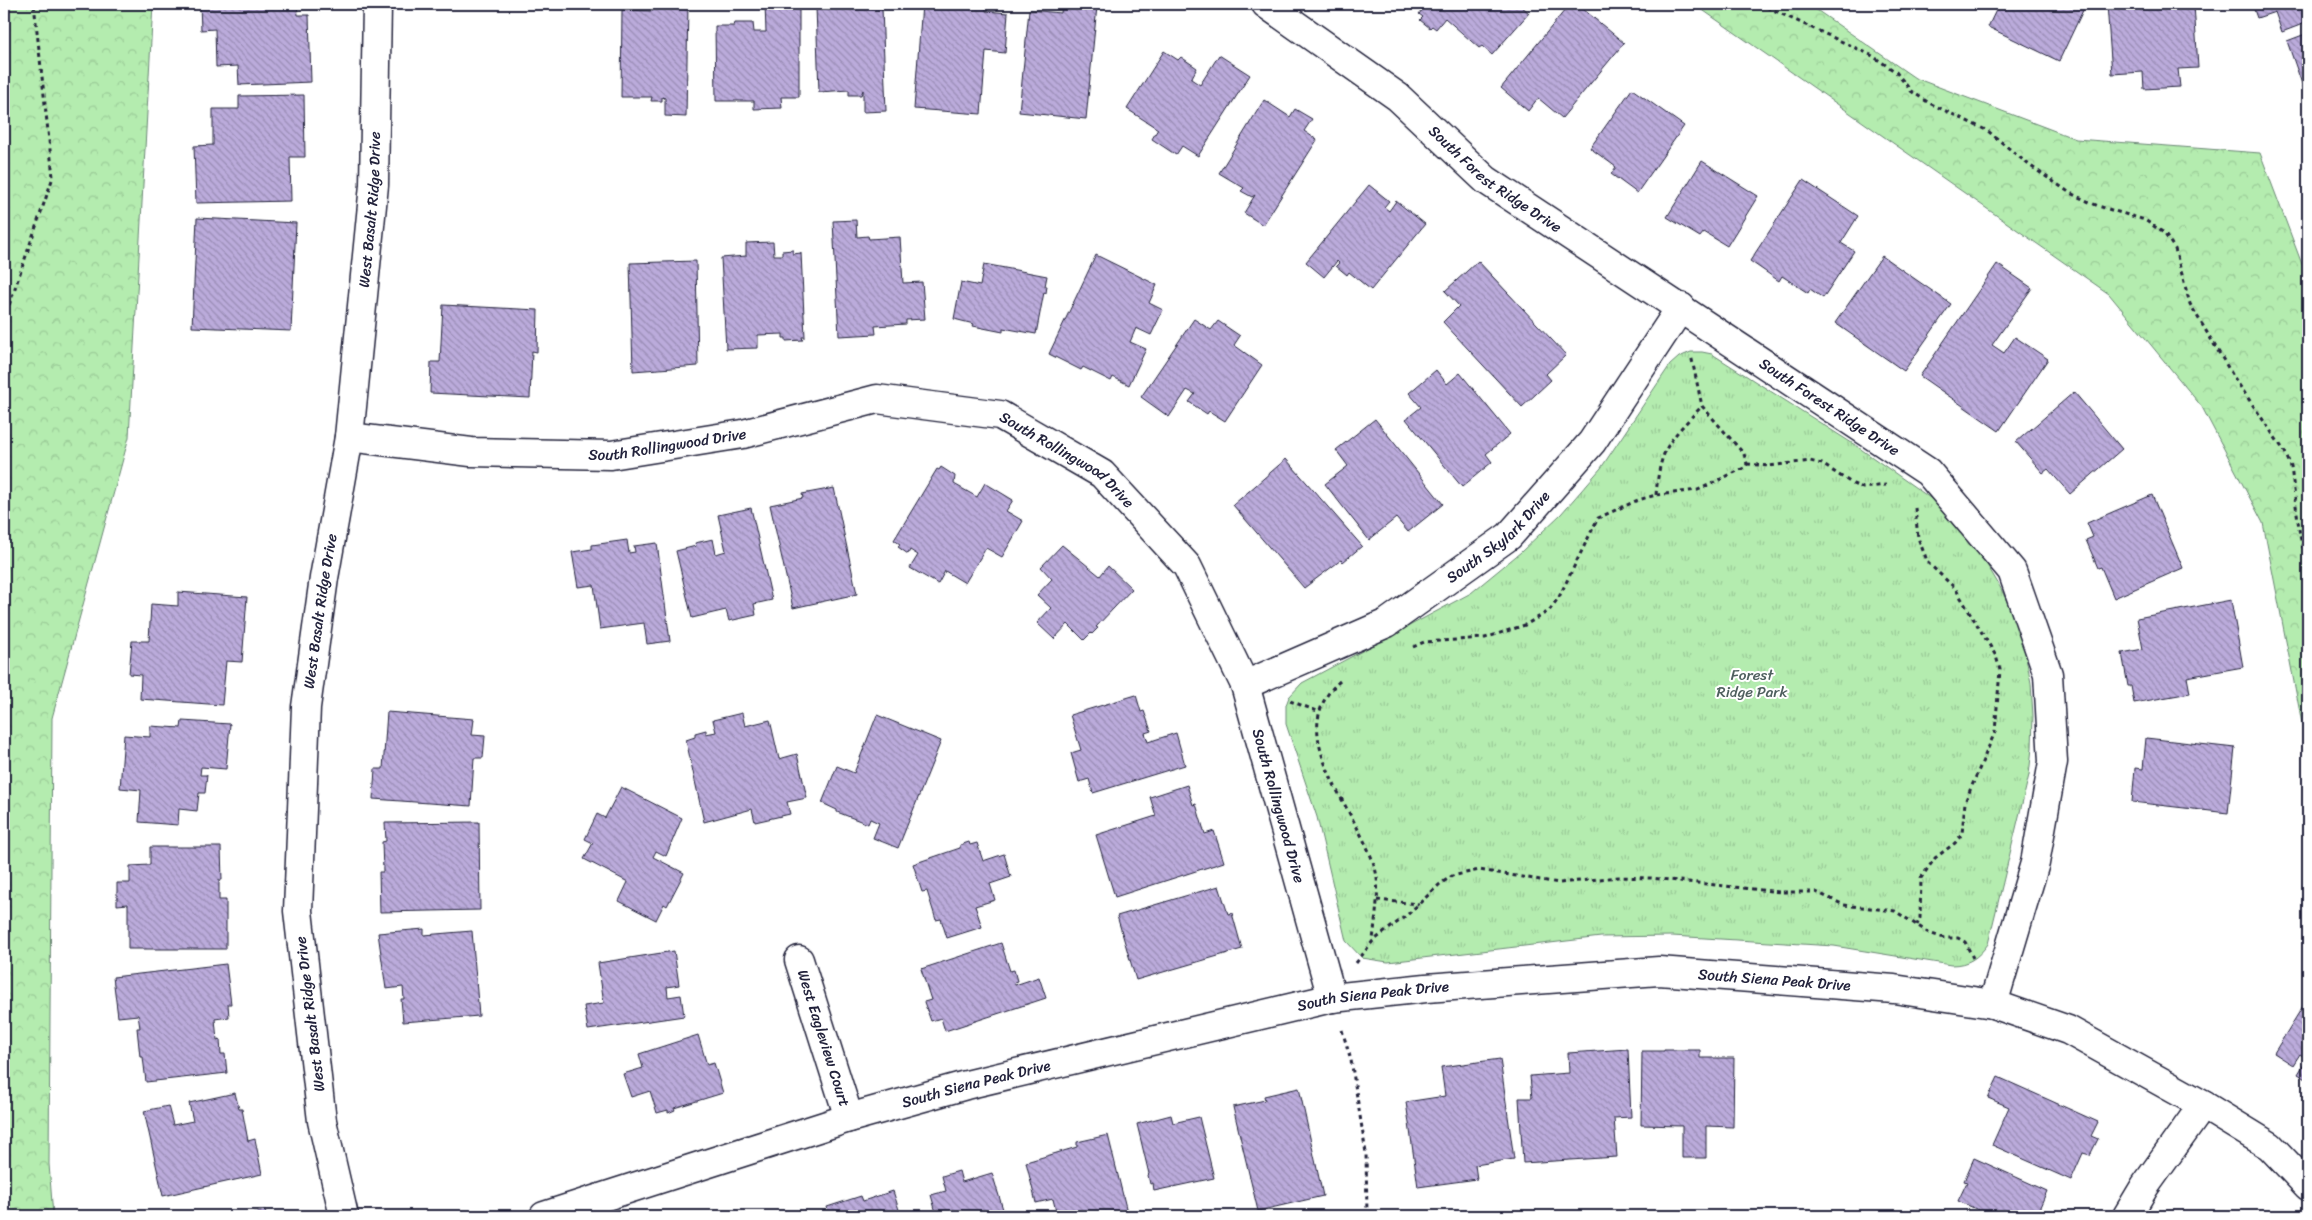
<svg xmlns="http://www.w3.org/2000/svg" width="2312" height="1220" font-family="Sriracha,sans-serif">
<style>
.grass{fill:url(#grass-tufts);stroke:#6b8775}
.forest{fill:url(#forest-crowns);stroke:#6b8775}
.building{fill:url(#building-back-hatch);stroke:#22223b}
.lines{fill:none;stroke-linecap:round;stroke-linejoin:round}
.street-casing{stroke:#22223b;stroke-width:31}
.path{stroke:#22223b;stroke-width:3;stroke-dasharray:4 4;stroke-linecap:butt}
.street{stroke:#fff;stroke-width:28}
.labels{text-anchor:middle;dominant-baseline:central;stroke-width:4;stroke-linejoin:round;paint-order:stroke}
.street-label{font-size:15px;fill:#22223b;stroke:#fff}
.park-label{font-size:15px;fill:#4e5f5e;stroke:#fff}
</style>
<defs>
<pattern id="grass-tufts" width="24" height="20" patternUnits="userSpaceOnUse" patternTransform="scale(1.25)"><rect width="24" height="20" fill="#b4ecaf"/><path d="M3 7l-1-3M5 7V3M7 7l1-3M15 17l-1-3M17 17v-4M19 17l1-3" fill="none" stroke="#9aca97"/></pattern>
<pattern id="forest-crowns" width="20" height="18" patternUnits="userSpaceOnUse" patternTransform="scale(1.25)"><rect width="20" height="18" fill="#b4ecaf"/><path d="M2 6a3 3 0 1 1 6 0M12 15a3 3 0 1 1 6 0" fill="none" stroke="#9aca97"/></pattern>
<pattern id="building-back-hatch" width="6" height="6" patternUnits="userSpaceOnUse" patternTransform="scale(1.25)"><rect width="6" height="6" fill="#bbabdb"/><path d="M-1 5l2 2M0 0l6 6M5-1l2 2" fill="none" stroke="#988bb3"/></pattern>
</defs>
<rect width="100%" height="100%" fill="#fff"/>
<filter id="ink" filterUnits="userSpaceOnUse"><feTurbulence type="fractalNoise" baseFrequency=".02" numOctaves="2"/><feDisplacementMap in="SourceGraphic" scale="10" xChannelSelector="R" yChannelSelector="G"/><feConvolveMatrix kernelMatrix="1 2 1 2 8 2 1 2 1" color-interpolation-filters="sRGB"/></filter>
<g filter="url(#ink)">
<path class="grass" d="M1691,352H1702L1712,354L1855,445L1933,500L1962,527L1980,553L1999,585L2014,615L2025,652L2031,683L2033,716L2032,748L2029,775L1988,944C1978,958 1968,965 1951,965L1834,946L1672,936L1601,937L1388,962L1362,958L1346,941L1317,817L1286,724V705L1289,697L1302,683L1471,593L1521,552L1561,514L1601,468L1670,365L1679,357Z"/>
<g class="forest">
<path d="M4,4H153L129,437L52,718L49,1164L53,1216H4Z"/>
<path d="M1694,4H1808L1915,78L2076,139L2260,153L2308,280V770V754L2263,523L2202,407L2109,294Z"/>
</g>
<g class="building">
<path d="M200,4H297L298,15H309L311,82L239,85L238,66L216,67L215,29L201,30Z"/>
<path d="M653,4H688L686,117L665,116V98L662,97V101H651L652,97H621L622,10L653,11Z"/>
<path d="M765,4H799V97H781L782,108L754,109V101H716L715,26H734L735,23H753L754,32H766Z"/>
<path d="M847,4H869L870,8H882L886,111L863,112V90L861,95H849V90L819,92L816,7L848,6Z"/>
<path d="M922,4H956L986,7V11L1008,13L1005,53L986,51L981,114L914,109Z"/>
<path d="M1062,4L1097,6L1086,119L1019,112L1029,10L1061,13Z"/>
<path d="M1427,4H1519L1529,13L1492,55L1482,46L1479,48L1445,18L1436,29L1432,26L1430,28L1420,20L1423,17L1419,14Z"/>
<path d="M1570,4H1577L1624,43L1562,118L1538,98L1528,111L1501,88Z"/>
<path d="M1999,4H2086L2059,61L1988,27Z"/>
<path d="M2107,4H2194L2198,68L2178,69L2180,87L2144,89L2143,72L2112,74Z"/>
<path d="M2252,4H2308V22L2282,32L2275,12L2257,18Z"/>
<path d="M2308,33V101L2287,41Z"/>
<path d="M1164,51L1178,60L1181,57L1197,68L1191,79L1200,85L1219,55L1250,75L1198,156L1182,146L1176,155L1152,139L1158,129L1127,109Z"/>
<path d="M1632,89L1684,126L1637,193L1611,174L1616,167L1590,148Z"/>
<path d="M304,95L305,157H290L291,201L196,203L194,146L213,145V109H239V96Z"/>
<path d="M1264,100L1290,117L1295,109L1312,119L1304,131L1317,140L1263,225L1244,213L1255,195L1252,197L1241,191L1244,188L1219,173Z"/>
<path d="M1702,161L1758,196L1727,246L1704,232L1700,237L1667,217Z"/>
<path d="M1803,180L1858,216L1841,243L1854,251L1823,298L1810,289L1808,293L1782,276L1779,281L1750,261Z"/>
<path d="M1369,185L1389,201L1384,207L1389,211L1396,201L1425,224L1371,290L1349,272L1347,275L1336,266L1339,263L1337,261L1324,277L1306,262Z"/>
<path d="M197,218L296,223L291,331L192,327Z"/>
<path d="M856,220L857,237L868,236L869,239L900,237L903,283L922,282L925,319L906,320V324L875,326L876,334L839,336L833,221Z"/>
<path d="M773,242L774,255H782V251L793,250V254L801,253L805,337H802L803,340L786,341V338H783V334L758,335V348L726,349L721,258L746,256V243Z"/>
<path d="M1096,255L1157,285L1149,303L1163,310L1151,335L1136,328L1130,342L1146,349L1129,385L1113,377L1111,381L1083,367L1081,370L1049,354Z"/>
<path d="M1882,256L1951,304L1904,371L1835,323Z"/>
<path d="M696,261L698,366L633,371L630,263Z"/>
<path d="M1478,261L1566,355L1546,374L1551,380L1522,407L1443,322L1459,306L1445,291Z"/>
<path d="M984,264L1047,276L1045,286H1047L1046,293L1044,292L1036,334L1003,328V332L973,326L974,324L954,319L961,282L980,286Z"/>
<path d="M1997,264L2032,288L1992,345L2004,353L2015,337L2048,359L1999,431L1920,376Z"/>
<path d="M443,305L538,310L537,352L532,351L530,398L430,393L431,362H440Z"/>
<path d="M1194,319L1211,330L1218,321L1240,336L1234,345L1262,365L1225,421L1209,411L1207,414L1189,402L1195,394L1187,390L1169,417L1141,397Z"/>
<path d="M1436,370L1447,384L1460,373L1510,434L1486,454L1492,462L1462,487L1406,419L1421,407L1409,393Z"/>
<path d="M2074,392L2122,449L2070,494L2048,469L2043,473L2016,442Z"/>
<path d="M1375,419L1443,504L1408,532L1396,518L1369,540L1325,484L1348,466L1336,450Z"/>
<path d="M1286,459L1362,546L1343,562L1341,560L1304,588L1233,505Z"/>
<path d="M941,467L955,476L954,484L977,497L985,483L1013,500L1006,511L1023,521L1002,557L986,548L965,583L945,571L938,584L910,568L918,555L910,550L908,554L898,547L900,544L894,540L937,469L939,470Z"/>
<path d="M834,488L857,594L793,608L770,505L803,498L802,494Z"/>
<path d="M2152,495L2183,568L2114,598L2101,567L2098,568L2086,540L2093,537L2087,523Z"/>
<path d="M751,508L772,600L754,604L756,615L729,621L726,610L692,618L676,551L696,546L695,543L713,539L716,554L726,551L718,515Z"/>
<path d="M627,540L629,553L635,552L634,546L657,543L670,641L647,644L644,623L600,629L594,585L578,587L572,552L592,549V545Z"/>
<path d="M1062,545L1100,576L1108,566L1132,589L1096,627L1098,628L1092,634L1091,633L1084,640L1068,624L1054,639L1037,623L1051,608L1037,595L1052,579L1041,567Z"/>
<path d="M178,592L247,597L242,662L226,661L222,705L140,699L141,675L129,674L132,641H149L151,604L178,606Z"/>
<path d="M2231,600L2243,667L2187,677L2190,693L2134,703L2131,686H2128L2122,653L2143,649L2137,618Z"/>
<path d="M1136,695L1141,712L1144,711L1151,731L1145,733L1148,742L1176,733L1185,765L1093,793L1089,779L1079,782L1071,753L1081,750L1070,715Z"/>
<path d="M387,712L474,719L472,735L485,736L483,758H474L471,806L373,799L375,769H383Z"/>
<path d="M742,713L745,726L770,720L779,759L797,754L807,798L787,802L790,814L755,822L752,809L704,822L686,740L695,737V733L706,730V734L716,732L713,720Z"/>
<path d="M877,715L941,741L898,848L873,838L879,823L870,819L868,824L837,812V810L822,803L837,766L854,773Z"/>
<path d="M182,721L230,724L226,769L201,767L200,775H207L205,793H199L197,811L179,809L178,825L139,822L141,790L120,788L124,735L150,737V726L181,728Z"/>
<path d="M2146,738L2235,748L2228,813L2132,802L2135,768L2143,769Z"/>
<path d="M1187,785L1193,805L1196,804L1205,834L1214,831L1224,862L1115,897L1096,835L1156,816L1150,797Z"/>
<path d="M621,787L682,818L666,856L656,851L653,857L684,873L667,906L664,904L656,920L619,901L628,882L584,859L593,843L585,839L597,814L605,818Z"/>
<path d="M479,822L480,910L380,912L379,872H383L382,842L386,841L385,823Z"/>
<path d="M969,842L970,845L977,843L983,861L1004,854L1011,877L990,884L995,900L975,906L982,927L947,938L941,919L936,920L927,891L922,892L913,864L960,848V845Z"/>
<path d="M150,847H221L222,880H219V900H226V949H128V904L117,905V883H130V866L150,865Z"/>
<path d="M1219,886L1228,914L1232,913L1242,949L1136,980L1117,916Z"/>
<path d="M424,929V935L472,931L479,1016L403,1022L401,999H404L403,987L386,989L378,933Z"/>
<path d="M1001,943L1010,971L1014,970L1017,981L1014,982L1015,985L1039,977L1046,998L945,1031L941,1018L931,1021L924,1002L931,1000L921,969Z"/>
<path d="M674,951L679,985L667,987L668,997L681,995L684,1016L588,1030L584,1006L604,1003L598,963Z"/>
<path d="M226,964L231,1004H228L229,1017L215,1019L217,1040L220,1039L221,1054H225L227,1073L146,1082L143,1057H140L137,1028H140L138,1015L118,1017L113,977Z"/>
<path d="M2308,998V1080L2298,1074L2307,1059L2300,1054L2293,1065L2274,1053Z"/>
<path d="M698,1035L707,1065L714,1063L723,1093L674,1108L675,1110L668,1113V1110L657,1113L650,1091L631,1097L623,1074L643,1068L639,1054Z"/>
<path d="M1628,1049L1631,1117L1614,1118L1617,1157L1523,1163L1519,1098H1532L1530,1076L1569,1073L1568,1053Z"/>
<path d="M1664,1050H1700V1058H1734L1733,1127L1706,1126V1158H1682V1126L1641,1125L1642,1051H1664Z"/>
<path d="M1500,1059L1514,1159L1475,1165L1477,1179L1418,1187L1406,1102L1445,1096L1441,1067Z"/>
<path d="M1998,1077L2098,1122L2091,1136L2098,1139L2090,1155L2083,1153L2071,1180L1992,1145L2009,1107L1988,1098Z"/>
<path d="M1299,1088L1323,1196L1258,1211L1233,1107L1265,1100L1264,1096Z"/>
<path d="M235,1093L239,1109H242L248,1141L255,1139L262,1174L163,1196L144,1111L168,1106L173,1125L193,1121L189,1103Z"/>
<path d="M1171,1115L1173,1123L1199,1117L1214,1178L1154,1191L1153,1183L1150,1184L1148,1175L1149,1174L1137,1124Z"/>
<path d="M1108,1135L1128,1216H1057L1053,1199L1036,1203L1026,1162L1077,1147V1142Z"/>
<path d="M1974,1158L2047,1191L2036,1216H1992L1958,1201L1967,1182L1964,1181Z"/>
<path d="M959,1171L962,1182L992,1173L1005,1216H937L931,1195L946,1191L942,1176Z"/>
<path d="M893,1191L901,1216H830L827,1207L861,1196L863,1201Z"/>
<path d="M265,1210L267,1216H244Z"/>
</g>
<g class="lines">
<defs>
<g id="street">
<path id="s1" d="M1266,4L1398,97L1486,180L1928,472L2012,571L2048,674L2053,762L2035,863L1993,1004"/>
<path id="s2" d="M349,437L471,452L611,455L743,434L877,399L1000,415L1102,474L1187,566L1245,685L1332,998"/>
<path id="s3" d="M1245,685L1387,623L1509,536L1592,442L1681,307"/>
<path id="s4" d="M799,960L849,1118"/>
<path id="s5" d="M344,1216L322,1121L298,911L306,707L324,578L349,437L374,185L377,4"/>
<path id="s6" d="M544,1216L849,1118L966,1085L1332,998L1426,988L1659,971L1894,989L1993,1004L2068,1030L2203,1105L2270,1146L2308,1186"/>
<path d="M2127,1216L2145,1186L2203,1105"/>
</g>
</defs>
<use href="#street" class="street-casing"/>
<g class="path">
<path d="M1760,4L1871,55L1896,72L1911,91L1929,103L1988,131L2029,165L2070,193L2098,206L2145,220L2164,233L2175,249L2190,304L2233,376L2285,452L2291,467L2300,536L2308,568"/>
<path d="M4,320L53,177L34,4"/>
<path d="M1747,464L1769,466L1810,461L1822,464L1853,484L1863,488L1886,485"/>
<path d="M1656,495C1660,446 1670,440 1702,406"/>
<path d="M1915,508L1918,538L1928,563L1955,588L1996,656L2000,670L1995,732L1965,802L1962,834L1955,843L1935,858L1921,878L1920,918L1917,925"/>
<path d="M1413,647L1424,642L1485,638L1525,625L1549,611L1559,597L1598,518L1638,500L1656,495L1698,490L1746,467L1747,464L1744,454L1702,406L1691,355"/>
<path d="M1340,681C1278,735 1363,815 1376,872C1380,889 1375,921 1373,940"/>
<path d="M1290,701L1320,712"/>
<path d="M1377,900L1419,904"/>
<path d="M1356,963L1373,941L1407,915L1440,884L1452,876L1479,870L1559,883L1619,877L1651,878L1780,892H1816L1844,905L1895,911L1929,933L1944,938H1958L1965,942L1973,958"/>
<path d="M1342,1030L1351,1060L1366,1153L1367,1216"/>
</g>
<use href="#street" class="street"/>
</g>
</g>
<g class="labels">
<g class="street-label">
<text stroke="none"><textPath href="#s1" startOffset="289">South Forest Ridge Drive</textPath></text>
<text stroke="none"><textPath href="#s5" startOffset="1015">West Basalt Ridge Drive</textPath></text>
<text stroke="none"><textPath href="#s1" startOffset="694">South Forest Ridge Drive</textPath></text>
<text stroke="none"><textPath href="#s2" startOffset="320">South Rollingwood Drive</textPath></text>
<text stroke="none"><textPath href="#s2" startOffset="740">South Rollingwood Drive</textPath></text>
<text stroke="none"><textPath href="#s3" startOffset="296">South Skylark Drive</textPath></text>
<text stroke="none"><textPath href="#s5" startOffset="610">West Basalt Ridge Drive</textPath></text>
<text stroke="none"><textPath href="#s2" startOffset="1160">South Rollingwood Drive</textPath></text>
<text stroke="none"><textPath href="#s6" startOffset="1262">South Siena Peak Drive</textPath></text>
<text stroke="none"><textPath href="#s6" startOffset="859">South Siena Peak Drive</textPath></text>
<text transform="translate(310 1014) rotate(-97)">West Basalt Ridge Drive</text>
<text stroke="none"><textPath href="#s4" startOffset="82">West Eagleview Court</textPath></text>
<text stroke="none"><textPath href="#s6" startOffset="452">South Siena Peak Drive</textPath></text>
</g>
<g class="park-label">
<text x="1752" y="675">Forest<tspan x="1752" dy="17">Ridge Park</tspan></text>
</g>
</g>
<rect width="2312" height="1220" fill="none" stroke="#fff" stroke-width="20"/>
<rect x="10" y="10" width="2292" height="1200" fill="none" stroke="#22223b" stroke-width="2" filter="url(#ink)"/>
</svg>
